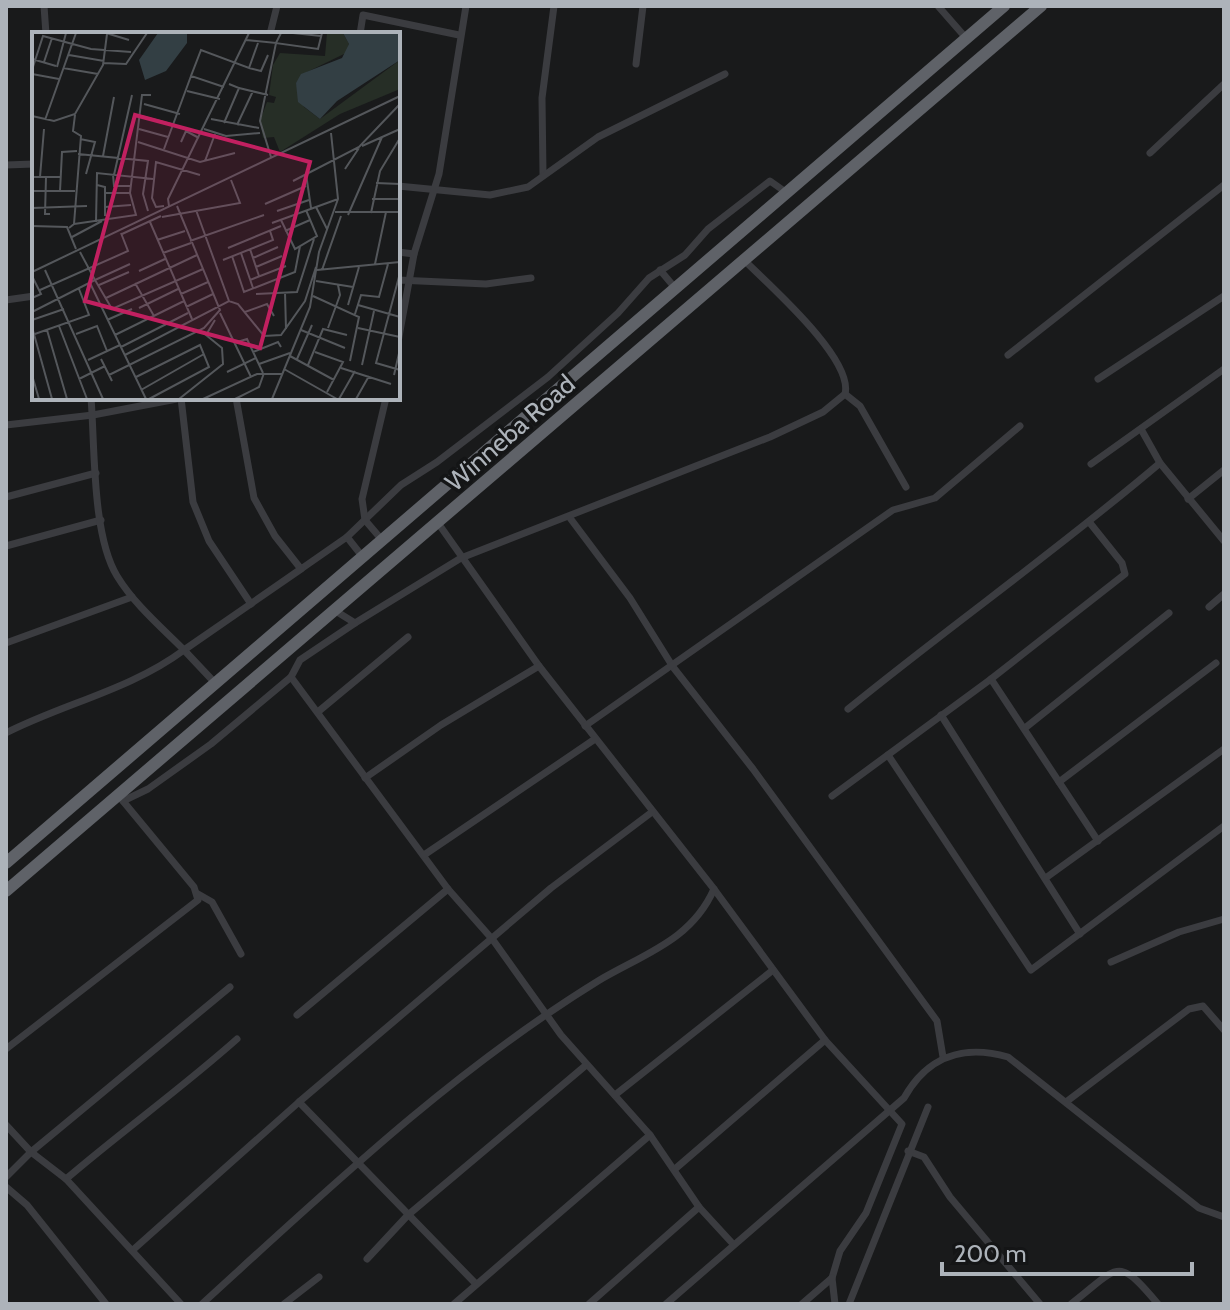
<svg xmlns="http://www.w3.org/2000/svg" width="1230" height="1310" font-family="Cabin,sans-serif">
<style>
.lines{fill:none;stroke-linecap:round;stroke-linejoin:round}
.minor{stroke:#3b3c40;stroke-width:7}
.trunk{stroke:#5f6268;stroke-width:12}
.labels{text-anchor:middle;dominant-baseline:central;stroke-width:7;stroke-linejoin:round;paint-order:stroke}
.street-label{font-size:26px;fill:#adb3ba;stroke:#141516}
.inset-road{fill:none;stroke:#54575b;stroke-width:2}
.view{fill:#c12060;fill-opacity:0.15;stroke:#c12060;stroke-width:4}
.inset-edge{fill:none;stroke:#adb3ba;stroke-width:4}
</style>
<rect width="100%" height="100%" fill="#191a1b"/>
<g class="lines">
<g class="minor">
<path d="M44,6L46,34"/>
<path d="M938,6L966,38"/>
<path d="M270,34L277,6"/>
<path d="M360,34L363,15L459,35"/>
<path d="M636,64L643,6"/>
<path d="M1150,153L1224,84"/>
<path d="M6,165L34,164"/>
<path d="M543,174L542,98L554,6"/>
<path d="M398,186L490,195L528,187L598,137L725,74"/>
<path d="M398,252L414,254"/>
<path d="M660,270L676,289"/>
<path d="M398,280L486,284L531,278"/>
<path d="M6,300L34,296"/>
<path d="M398,342L414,254L439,174L466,6"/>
<path d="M1008,355L1224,185"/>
<path d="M1098,379L1224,296"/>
<path d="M845,394L860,406L906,487"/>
<path d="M181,398L193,502L209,541L251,604"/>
<path d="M236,398L254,498L275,536L301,569L347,537L362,556"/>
<path d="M6,425L93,415L182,398"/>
<path d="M1141,429L1160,463L1224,541"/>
<path d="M1091,464L1224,369"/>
<path d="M6,497L96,473"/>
<path d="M1188,499L1224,470"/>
<path d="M570,518L630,598L673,667L753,769L937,1021L943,1057"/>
<path d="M438,523L539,666L714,889L825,1040L902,1124L866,1213L840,1251L832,1278L802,1304"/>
<path d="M347,537L401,485L437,462L548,377L618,313L649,278L685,255L708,229L770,181L787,193"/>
<path d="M382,540L365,520L362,499L386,398"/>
<path d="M6,546L101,520"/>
<path d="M1209,607L1224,594"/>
<path d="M355,623L461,558L770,437L823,412L845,394C854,359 769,285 744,260"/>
<path d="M6,643L132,597"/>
<path d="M291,677L448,889L493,940L561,1035L650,1135L699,1207L733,1244"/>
<path d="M991,679L1098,841"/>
<path d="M216,684L184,650L301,569"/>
<path d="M848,709C951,625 1059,549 1160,463"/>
<path d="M319,711L408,637"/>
<path d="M941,715L1080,934"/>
<path d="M585,726L893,510L935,498L1020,426"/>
<path d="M1025,728L1169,613"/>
<path d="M6,733C65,703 130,690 184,650C161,627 134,604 117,576C92,535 95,447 91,398"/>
<path d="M888,755L1031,970L1224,826"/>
<path d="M365,778L441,725L539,666"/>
<path d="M1059,782L1216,663"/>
<path d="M832,796L991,679L1125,574L1122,563L1090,523"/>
<path d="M123,801L148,789L211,744L291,677L300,660L355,623L334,610"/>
<path d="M424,855L595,739"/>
<path d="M1047,877L1224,749"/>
<path d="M198,894L212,902L241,954"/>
<path d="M1111,962L1179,932L1224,919"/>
<path d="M297,1015L448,889"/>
<path d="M6,1049L198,900L194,887L118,795"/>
<path d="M615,1095L773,970"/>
<path d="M299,1102L476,1284"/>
<path d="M1066,1102L1189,1009L1203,1006L1224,1030"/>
<path d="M6,1125L31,1152L6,1177"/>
<path d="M908,1151L924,1157L950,1197L1040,1304"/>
<path d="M675,1169L825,1040"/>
<path d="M66,1179C122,1131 182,1088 237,1039"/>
<path d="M6,1187L27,1205L106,1304"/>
<path d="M134,1249L299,1102L551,888L652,812"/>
<path d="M367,1259L408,1215L585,1066"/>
<path d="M832,1278L835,1304"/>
<path d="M181,1304L66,1179L31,1152L230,987"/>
<path d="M202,1304C328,1189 452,1071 598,981C643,954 691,941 714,889"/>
<path d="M284,1304L319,1277"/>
<path d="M454,1304L650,1135"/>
<path d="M589,1304L699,1207"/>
<path d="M666,1304L904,1098C927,1057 963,1044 1008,1057L1199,1208L1224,1217"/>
<path d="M849,1304L928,1107"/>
<path d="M1071,1304C1119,1267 1116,1254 1158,1304"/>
</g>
<g class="trunk">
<path d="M6,863L1004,6"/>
<path d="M6,891L1041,6"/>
</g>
</g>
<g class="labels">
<g class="street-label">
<text transform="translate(510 433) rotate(-41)">Winneba Road</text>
</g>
</g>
<g transform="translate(32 32)">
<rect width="368" height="368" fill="#191a1b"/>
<path d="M295,1H311L317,12L314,21L275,40L264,51L272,75L288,87L368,28V57L308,82L248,120L242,105L231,106L228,89L235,70L242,71L244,65L237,63L241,33L248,21L293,24Z" fill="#262e26"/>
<path d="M126,1H155V11L134,39L113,48L107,28ZM311,1H368V28L305,69L288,87L266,70L264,51L269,42L310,26L317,12Z" fill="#333f44"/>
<path class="inset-road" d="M74,1L97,8M261,1L289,4M214,8L244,11L249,1M37,23L72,29M0,27L24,34M12,30L20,6M71,31L94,32L115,1M25,35L34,1M31,36L66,42M217,36L229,39L236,23M0,38L11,4L59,17L99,20M0,42L27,47M192,55L159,44L169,18L217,36L226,11M207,56L236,63M155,59L188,67M112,72L148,82M0,84L22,89L43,82L71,33L75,2M109,84L143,93M179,87L227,96M13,88L44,1M192,91L207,56L197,52M205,93L221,59M107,97L136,105M172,97L194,104L228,101M48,107L63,110L54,142M106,110L168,130L203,121M149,110L154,99L167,106M330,114L368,97M132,117L159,44M46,122L116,129L111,162L116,179M71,124L82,65M239,125L228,89L244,11L286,17L290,1M173,129L183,102M313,137L327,116M274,142L279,176M81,143L82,154H98M82,143L100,63M0,145H28M8,145L12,97M14,145L13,182H18M261,149L327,115L368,72M344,151L368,152M65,153L73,155V184M0,159H43M28,159L30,120L45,119M73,161H98M340,167H368M233,172L274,154M132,174L124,175L120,166L124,130L168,143M137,174L136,167L217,1M73,175L99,173M284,175L295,197M0,176L55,174M164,178L197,269M245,179L277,168M303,180H368M339,181L348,139L368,106M316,183L350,105M130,185L208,171L199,148M249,188L263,217L285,204L274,178M64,190L65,141L121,147M118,190L160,287M240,191L306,167M42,192L104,183L98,161L110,63H119M0,194L35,195L44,217M37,196L42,192L49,104L41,99L43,83M253,199L278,188M90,202L129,184M40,205L70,189M125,208L153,199M158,209L232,183M196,216L249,194M218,217L227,244M131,221L159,211M209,221L221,256M200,224L212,260L263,240L268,214M221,226L246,215M191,228L241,208L238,199M98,232L63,248L80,277L171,237M343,232L354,180M224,235L250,224M13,238L71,367M285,238L368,230M290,238L309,184M107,239L133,227M0,240L368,64M368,241L344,331L368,338M218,248L254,234M284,249L321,255M58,251L114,367M103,251L122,284M67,253L97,240M8,258L96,219L89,201M253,260L254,297M149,262L176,250M224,262L265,260L282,207M281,264L327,285L318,329M0,266L9,262L0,244M74,266L165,223M316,273L327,235M326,273L368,285M154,275L181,262M107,276L146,257M0,280L63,248L48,220M213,280L235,272L242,284M188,281L219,345M323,282L329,263L347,265L356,232M0,288L32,277M75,288L100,277M27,294L55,367M0,295L20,367M296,296L308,263L306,253M326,296L368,305M15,298L35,367M269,298L313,316M44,302L65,294L75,319M0,303L57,283L47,257M83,303L152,269M202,311L215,307L231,341M89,315L156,281M221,320L246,310L249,315M283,320L311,330L295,360M93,323L197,269L206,272L232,304L249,303L273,269L284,235M258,324L302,348M69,327L80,349M265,327L280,293M56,328L88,313M227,332L258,321M276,333L291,297L315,303M330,333L342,279M309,336L359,352M252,337L305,367M195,340L224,326M0,343L7,367M77,343L172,296L188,278L145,174M362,343L368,317M104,345L168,313L177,335L117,367M47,347L73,334M109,358L172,322M147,367L191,332L190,316L174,303L183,288M171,367L225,342H250M203,367L227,355L232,341M240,367L278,275L287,220L306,167L299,101M307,367L323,339M324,367L337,344"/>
<path class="view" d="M103,83L278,130L228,316L53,269Z"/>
<rect width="368" height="368" class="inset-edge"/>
</g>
<rect width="1230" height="1310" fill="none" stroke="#adb3ba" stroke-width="16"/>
<path d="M942 1262v12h250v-12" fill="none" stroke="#adb3ba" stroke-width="4"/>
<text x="954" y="1262" font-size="24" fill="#adb3ba" stroke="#141516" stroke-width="6" paint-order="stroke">200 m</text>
</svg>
